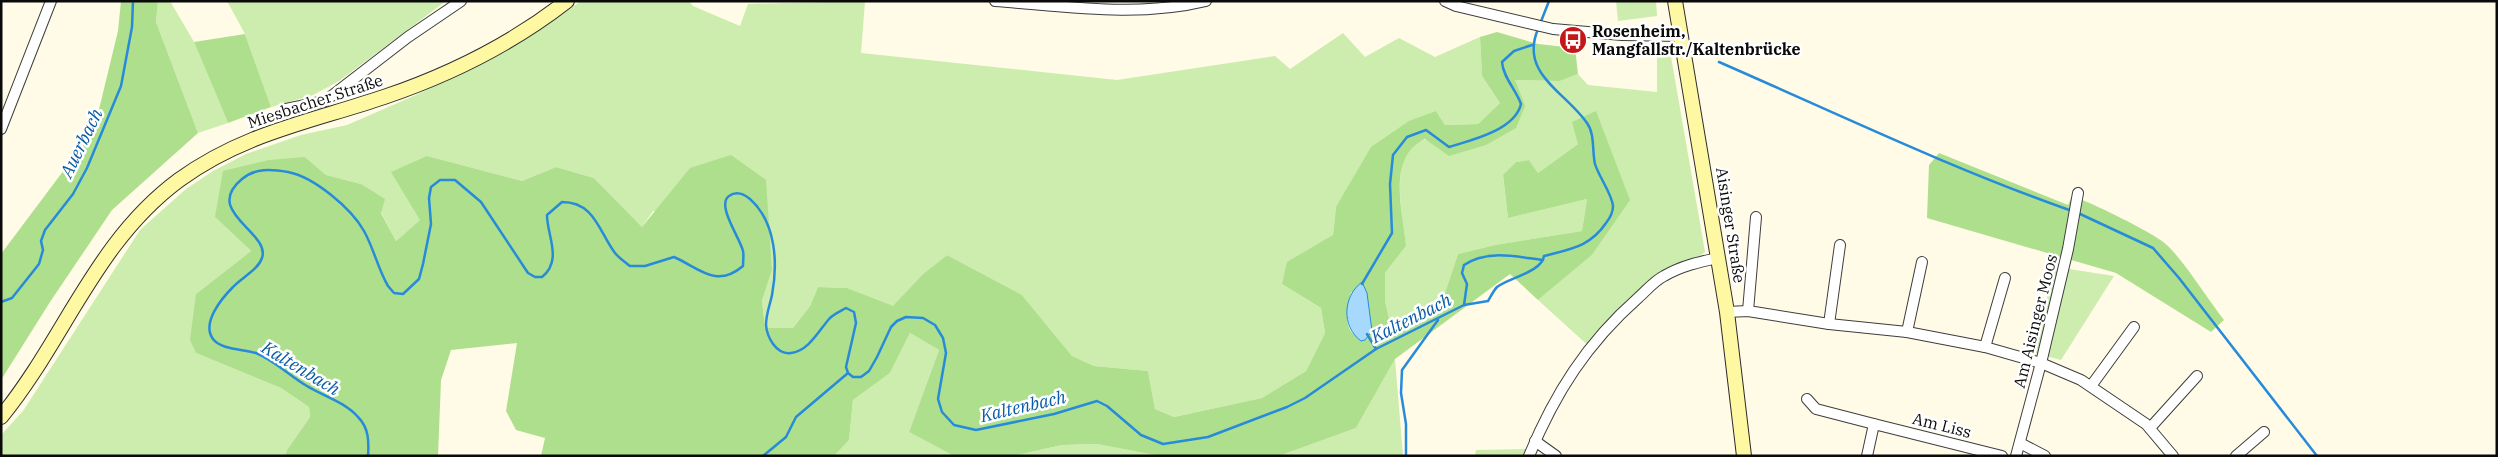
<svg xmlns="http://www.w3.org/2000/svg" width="2498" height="457" font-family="'IBM Plex Serif',serif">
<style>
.green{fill:#ccedae}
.forest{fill:#aedf8c;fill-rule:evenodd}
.water{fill:#a6d9fc;stroke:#278bda}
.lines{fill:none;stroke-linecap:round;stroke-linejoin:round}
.stream{stroke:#278bda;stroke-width:2.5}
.minor-casing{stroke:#3d3d3d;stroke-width:12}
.secondary-casing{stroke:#2c2c2c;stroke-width:16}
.minor{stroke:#fff;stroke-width:10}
.secondary{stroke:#fff8a2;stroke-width:14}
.labels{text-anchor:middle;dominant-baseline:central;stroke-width:5;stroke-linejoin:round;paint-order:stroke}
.poi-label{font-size:16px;font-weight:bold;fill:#0a0a0a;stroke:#fff;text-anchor:start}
.street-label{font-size:16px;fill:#0a0a0a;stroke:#fff}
.water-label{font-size:18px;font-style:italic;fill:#0a5ca6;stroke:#fff}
</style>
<rect width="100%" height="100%" fill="#fffbe7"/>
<g class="green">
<path d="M158,1H170L194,42L228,123L198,133L156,22Z"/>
<path d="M227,1H446L339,81L313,95L271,107L245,34Z"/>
<path d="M581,1H689L693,6L740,26L748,4L865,1L861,53L1117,80L1275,56L1290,69L1343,33L1365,57L1399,38L1435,57L1480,37L1482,76L1500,103L1478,124L1445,125L1436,111L1336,207L1333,235L1282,284L1321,308L1325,333L1306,371L1262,398L1174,417L1155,409L1148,371L1094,366L1072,356L1022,295L947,255L923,274L893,307L847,288L818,287L810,306L793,328H765L762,301L772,270L768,227L653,211L642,227L594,178L556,167L522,181L427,156L420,220L396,241L381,212L361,184L326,175L305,157L215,217L251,251L196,294V353L281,388L309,407L310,417L287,450L285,456H1V435L23,411L140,230L186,189L213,171L246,154L301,135L347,125L416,95L488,60L557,18Z"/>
<path d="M1616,1H1656L1657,16L1618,21Z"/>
<path d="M1657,50L1670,51L1705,252L1654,289L1592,349L1538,300L1592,255L1629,200L1578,144L1538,173L1529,160L1516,162L1503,176L1508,218L1587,199L1582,231L1495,245L1458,254L1438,314L1393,336L1385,301V273L1406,246C1403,219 1387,149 1424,140C1435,137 1472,144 1486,145L1515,80L1560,81L1578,74L1588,85L1657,92Z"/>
<path d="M2056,267L2114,276L2061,360L2031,352Z"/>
<path d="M910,333L939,350L909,432L954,456H834L849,440L853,400L890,373Z"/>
<path d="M1395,359L1403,456H1279L1356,428Z"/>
<path d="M1097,444L1160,456H1013L1062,445Z"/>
<path d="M1531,449L1528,456H1475L1476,450Z"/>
</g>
<g class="forest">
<path d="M121,1H158L156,22L198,133L112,210L50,302L1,380V254L94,130L118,31Z"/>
<path d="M1497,32L1538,44L1575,48L1578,74L1560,81L1515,80L1525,106L1516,128L1486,145L1449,156L1425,139C1386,157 1403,212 1406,246L1385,273V301L1393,336L1438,314L1458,254L1495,245L1582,231L1587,199L1508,218L1503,175L1516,162L1529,160L1538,173L1578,144L1572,122L1596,111L1630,200L1592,255L1538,300L1510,274L1395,359L1356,428L1279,456H1160L1097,444L1062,445L1013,456H954L909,432L939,350L910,333L890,373L853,400L849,440L834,456H541L545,438L516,430L506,411L517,343L451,350L441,380L438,456H285L287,450L310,417L309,407L281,388L196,353L190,340L196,294L251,251L215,217L223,171L269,160L305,157L326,175L361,184L385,199L381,213L396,241L420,220L391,172L427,156L522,181L556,167L594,178L642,227L690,168L731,155L766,180L772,270L762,301L765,328H793L810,306L818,287L847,288L893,306L923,274L947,255L1022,295L1072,356L1094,366L1148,371L1155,409L1174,417L1262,398L1306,371L1325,333L1321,308L1282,284L1287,262L1333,235L1336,207L1371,147L1409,121L1436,111L1445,125L1478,124L1500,103L1482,76L1480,37ZM1351,292L1368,313L1372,331L1365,340C1340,333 1348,312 1351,292Z"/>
<path d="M245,34L271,107L228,123L194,42Z"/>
<path d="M1939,153L2068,205L2072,196C2088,201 2157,234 2168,246C2186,264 2207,298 2224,320L2211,332L2116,273L1927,218L1929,165Z"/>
</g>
<path class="water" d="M1362,282L1367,293L1372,331L1365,340L1361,341C1341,326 1343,296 1362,282Z"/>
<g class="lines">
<g class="stream">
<path d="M1540,24L1549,1"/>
<path d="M1719,62C1836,113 1952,169 2072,211"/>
<path d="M2078,213L2153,248L2179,278L2317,456"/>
<path d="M1362,284L1392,233L1390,184L1393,155L1407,137L1426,130L1449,147C1472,140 1515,130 1521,104C1516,90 1503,77 1502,62L1514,51L1532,45"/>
<path d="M1,302L12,298L39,264L43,250L41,241L45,230L73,194L87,168L121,86L132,27L133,1"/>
<path d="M1464,305L1467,284L1462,273L1464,265C1487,249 1517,257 1543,260"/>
<path d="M1367,334L1376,349"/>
<path d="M368,456C369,442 369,428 358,417C345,402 323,396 307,386C290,376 274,360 256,353C244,349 221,350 213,339C201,323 222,298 233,287C241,278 258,270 262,258C271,232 202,212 242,179C255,168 271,169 288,172C314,177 351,208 364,231C374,249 378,269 388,286L394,293L403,294L419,279L423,264L431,224L429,198L431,187L440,180H455L481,202L528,273L535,277H542C563,260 547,236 547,215L562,202C595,202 599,232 615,253C619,258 625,262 630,266H645L674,257C699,268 716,289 743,266C743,261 744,255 743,251C740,238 716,205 729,196C736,191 744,194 750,199C776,222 778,263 772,295C770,305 766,314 766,325C767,337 776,355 791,353C809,351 819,330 830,318C834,314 841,311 846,308L854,312L856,323L846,367L848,373L853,377H861L869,371L877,357L891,327L897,321L906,317L923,318L935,325L943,338L946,353L938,399L942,412L954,425L976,430L1054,414L1097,401L1107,406L1141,435L1163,444L1208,437L1287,407L1305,398L1376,349L1464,305L1488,301C1491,296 1494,290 1497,287C1508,278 1542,272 1544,256C1570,249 1590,247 1606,223C1610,218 1613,212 1613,206C1612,194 1599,177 1595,164C1592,151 1595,134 1587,123C1566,92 1519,74 1538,29"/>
<path d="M763,456L786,437L796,417L848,373"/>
<path d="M1406,456V424L1401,393L1402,370L1438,320"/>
</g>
<defs>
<g id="minor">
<path d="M995,1C1064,6 1137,18 1206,1"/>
<path d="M1445,1L1456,6L1553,29L1622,35L1680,36"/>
<path d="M286,109L325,101L408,37L461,1"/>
<path d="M1,129L51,1"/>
<path d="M1748,311L1756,217"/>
<path d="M1727,312L1748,311L1829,324L1907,332L1985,347L2041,363L2081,380L2146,424L2173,456"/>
<path d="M1829,324L1840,245"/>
<path d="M1907,332L1922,262"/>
<path d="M1985,347L2005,278"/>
<path d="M2091,386L2134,327"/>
<path d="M1807,399L1816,409L1874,424"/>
<path d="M2150,428L2197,376"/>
<path d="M1535,441L1556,456"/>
<path d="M2020,443L2045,456"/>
<path d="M1529,456C1555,393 1587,343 1638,298C1646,291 1654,281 1664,276C1681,266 1699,262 1718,258"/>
<path d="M1867,456L1874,424L2002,456"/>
<path d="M2016,456L2041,363L2068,249L2078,193"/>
<path d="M2236,456L2264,432"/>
</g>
<g id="secondary">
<path d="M1675,1L1727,312L1744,456"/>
<path d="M1,417C65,339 95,242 179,180C244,133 310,122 384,97C449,75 513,43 567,1"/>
</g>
</defs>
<use href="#minor" class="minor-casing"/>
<use href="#secondary" class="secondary-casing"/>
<use href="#minor" class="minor"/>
<use href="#secondary" class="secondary"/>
</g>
<defs>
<symbol id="bus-disc" viewBox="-11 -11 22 22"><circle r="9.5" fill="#c61718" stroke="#fff"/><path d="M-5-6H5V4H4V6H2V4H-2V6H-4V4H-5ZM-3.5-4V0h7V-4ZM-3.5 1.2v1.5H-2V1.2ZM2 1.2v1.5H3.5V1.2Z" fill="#fff"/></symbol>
</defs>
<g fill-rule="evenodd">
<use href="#bus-disc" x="1557" y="24" width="32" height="32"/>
</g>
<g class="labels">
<g class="poi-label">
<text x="1592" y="31">Rosenheim,<tspan x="1592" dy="18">Mangfallstr./Kaltenbrücke</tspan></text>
</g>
<g class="street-label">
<text transform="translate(315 101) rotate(-18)">Miesbacher Straße</text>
<text transform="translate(1731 225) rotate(81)">Aisinger Straße</text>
<text transform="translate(2035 321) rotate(-76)">Am Aisinger Moos</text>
<text transform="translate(1942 425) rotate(14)">Am Liss</text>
</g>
<g class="water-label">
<text transform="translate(81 143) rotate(-64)">Auerbach</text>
<text transform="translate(1411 318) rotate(-27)">Kaltenbach</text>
<text transform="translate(301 368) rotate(31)">Kaltenbach</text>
<text transform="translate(1023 406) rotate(-13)">Kaltenbach</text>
</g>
</g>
<rect width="2498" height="457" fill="none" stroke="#0a0a0a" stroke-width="5"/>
</svg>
